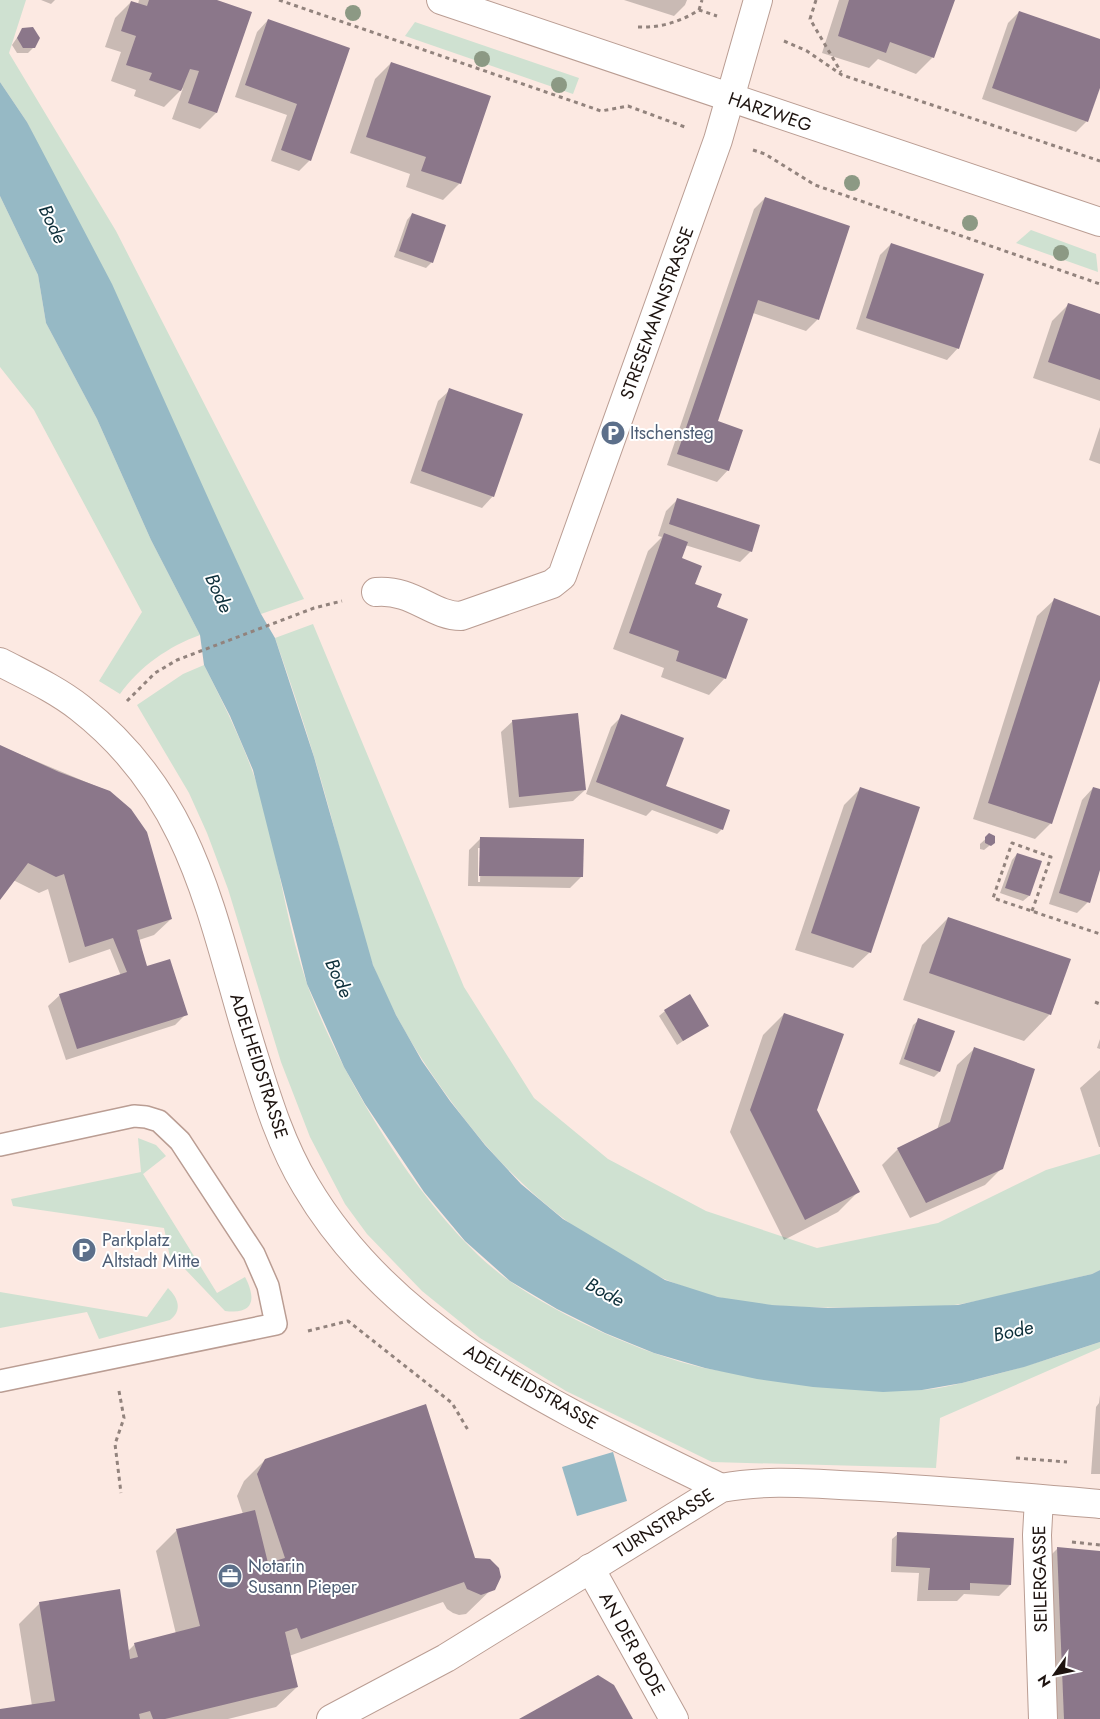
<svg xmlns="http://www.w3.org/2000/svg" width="1100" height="1719" font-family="Jost,sans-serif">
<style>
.green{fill:#cfe1d1}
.water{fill:#96b9c5}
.shadow{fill:#0003;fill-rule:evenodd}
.building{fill:#8b778a}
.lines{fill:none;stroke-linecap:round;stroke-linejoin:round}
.lane-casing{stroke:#ba9d93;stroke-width:24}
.street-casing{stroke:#ba9d93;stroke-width:30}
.secondary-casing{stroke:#ba9d93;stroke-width:30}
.path{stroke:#92837d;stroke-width:3;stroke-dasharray:4 4;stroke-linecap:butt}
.lane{stroke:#fff;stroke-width:21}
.street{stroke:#fff;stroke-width:28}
.secondary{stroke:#fff;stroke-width:28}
.tree{fill:#8c9984}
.labels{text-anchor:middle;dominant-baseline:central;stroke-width:4;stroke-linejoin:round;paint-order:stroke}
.street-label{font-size:18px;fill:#1d130f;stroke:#fff}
.service-label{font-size:18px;fill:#4e5e75;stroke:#fff;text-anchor:start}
.water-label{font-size:19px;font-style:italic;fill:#0d2f3a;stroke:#fff}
</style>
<rect width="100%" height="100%" fill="#fce9e2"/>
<g class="green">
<path d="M0,0H26L9,53L116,231L304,599L261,614L27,122L0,82Z"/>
<path d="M415,22L579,78L573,94L405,36Z"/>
<path d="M0,196L38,275L46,323L97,419L151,540L200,635C169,646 139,667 120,694L99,681L142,612L34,410L0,367Z"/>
<path d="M1031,230L1096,254L1098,272L1016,243Z"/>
<path d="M313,624L464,987L534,1098L608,1159L706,1211L817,1248L938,1223L1046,1170L1100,1154V1270L1092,1274C1049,1284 1005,1296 961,1304C934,1309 903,1306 876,1307C823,1308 769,1309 718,1297C626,1275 532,1204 474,1131C434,1081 397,1026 373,965C354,916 344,863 330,812C314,753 295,695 275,638Z"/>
<path d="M204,665C230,716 255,767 268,823C281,877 289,932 307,984C341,1078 429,1225 511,1282C562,1317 643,1354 704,1368C739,1375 779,1375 816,1379C850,1382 886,1390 921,1390C942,1389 965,1382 986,1377C1024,1367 1062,1355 1100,1342V1348L940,1418L936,1468L712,1462L566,1391L480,1338L422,1291L367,1234L345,1204L310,1137L281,1062L228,889L207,833L189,793L137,705L183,674Z"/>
<path d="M138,1138L156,1145L166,1156L143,1174L217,1293L245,1277C256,1298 255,1315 225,1311L184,1268L171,1262L164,1228L13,1206L11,1199L141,1172Z"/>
<path d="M168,1288C178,1298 183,1310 170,1320L99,1339L87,1312L0,1328V1292L147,1317Z"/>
</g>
<g class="water">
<path d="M0,82L27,122L112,284L218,520L261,614L275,638L314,757L373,965L396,1015L422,1061L450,1101L485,1145L521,1184L563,1219L665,1280L718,1297L772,1305L828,1308L958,1305L1092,1274L1100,1270V1342L1024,1367L962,1383L922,1390L883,1392L813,1387L757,1379L705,1368L654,1353L605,1333L557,1309L510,1281L465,1241L424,1192L365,1104L344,1067L307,984L253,770L230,716L204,665L200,635L151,540L97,419L46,323L38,275L0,196Z"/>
<path d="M613,1452L627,1501L577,1516L562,1467Z"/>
</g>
<g class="shadow">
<path d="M41,0H55L51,4Z"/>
<path d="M139,0H213L216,113L200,129L172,119L183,88L164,107L134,96L136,90L111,81L121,52L105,47L115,18L131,2L138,4Z"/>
<path d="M624,0H687L685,5L674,16Z"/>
<path d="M839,0H954L933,57L916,74L878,59L869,68L822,53Z"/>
<path d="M1019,12L1100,40V84L1087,121L1076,132L982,99L1008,23Z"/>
<path d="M268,20L348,49L310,160L299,171L271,161L287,115L235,97L257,32Z"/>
<path d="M23,29L34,47L28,53H17L12,45Z"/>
<path d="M391,63L460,183L443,200L406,187L410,174L350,153L375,79Z"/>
<path d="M765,198L849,227L817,320L806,331L753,313L716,422L728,470L717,482L667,465L754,209Z"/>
<path d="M412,214L432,262L426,268L394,257L407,220Z"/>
<path d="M891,244L958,348L947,360L856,329L880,255Z"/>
<path d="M1069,304L1100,315V401L1033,378L1052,321Z"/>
<path d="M450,390L493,496L482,508L410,483L438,401Z"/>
<path d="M1100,427V464L1089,460Z"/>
<path d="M677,500L751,551L740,562L685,545L680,559L694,585L716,608L725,678L709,695L661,677L664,668L613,649L648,551L662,537L658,536L666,511Z"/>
<path d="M1054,600L1100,617V676L1051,823L1035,839L973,819L1037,616Z"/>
<path d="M622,716L662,791L722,829L717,834L652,810L646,816L586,794L611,727Z"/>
<path d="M513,721L585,790L573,801L509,808L501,732Z"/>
<path d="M0,746L110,792L171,919L154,935L139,940L146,966L186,1014L175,1025L66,1060L48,1006L60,995L121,976L110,949L69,963L48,889L39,893L13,880L0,898Z"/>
<path d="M861,788L870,952L853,968L795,950L844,805Z"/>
<path d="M1093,788L1100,791V866L1088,902L1077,913L1049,904L1082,800Z"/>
<path d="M990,835L994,842L984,850L980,849V844Z"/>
<path d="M480,839L582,876L570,888L468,886L469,850ZM478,848H481L480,882H478Z"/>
<path d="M1017,854L1041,862L1029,896L1023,901L1000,893L1012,860Z"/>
<path d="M948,918L1050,1014L1024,1041L903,1000L922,945Z"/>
<path d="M665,1011L707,1025L677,1045L659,1016Z"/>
<path d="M784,1014L815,1110L858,1192L838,1212L784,1240L730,1132L763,1035Z"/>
<path d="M919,1020L939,1072L934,1077L899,1064L913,1025Z"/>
<path d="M1100,1039V1049L1097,1048Z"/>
<path d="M974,1049L1002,1168L985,1185L910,1218L882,1165L898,1149L937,1130L957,1065Z"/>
<path d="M1100,1070V1147H1099L1080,1088Z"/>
<path d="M1100,1395V1474H1091L1096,1407L1099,1403Z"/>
<path d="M265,1460L475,1559L498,1583L466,1614L459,1615L453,1613L447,1609L443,1602L289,1656L297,1687L276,1707L228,1719H0V1711L32,1706L19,1624L40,1603L128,1651L135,1644L176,1634L156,1551L177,1530L243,1514L237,1496L244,1481Z"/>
<path d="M898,1534L1010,1585L999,1596L964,1594L957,1601H917L919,1573L891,1572L892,1539Z"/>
<path d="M1058,1548L1100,1552V1719H1043L1037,1569Z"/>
</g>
<g class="building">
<path d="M149,0H217L252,12L217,113L188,103L199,71L190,69L181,91L149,80L152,73L126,65L136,36L121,31L131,1L147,6Z"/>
<path d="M849,0H955L934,58L890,42L886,53L838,36Z"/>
<path d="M1019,11L1100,39V88L1088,122L992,88Z"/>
<path d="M268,19L350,48L311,161L281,150L297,104L245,85Z"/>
<path d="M33,27L40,38L35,48H23L17,38L22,28Z"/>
<path d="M391,62L491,96L461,184L421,171L426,157L366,137Z"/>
<path d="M765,197L850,226L819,320L758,300L718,421L743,430L729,471L677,454Z"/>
<path d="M412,213L446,225L433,263L399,251Z"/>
<path d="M891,243L984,274L959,349L866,318Z"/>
<path d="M1068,303L1100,314V380L1048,362Z"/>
<path d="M449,388L523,414L494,497L421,471Z"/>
<path d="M677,498L760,525L752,552L669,524Z"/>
<path d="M664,533L688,542L682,558L702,566L695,584L722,594L717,607L748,619L726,679L676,661L679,651L629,633Z"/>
<path d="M1054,598L1100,616V680L1052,824L988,803Z"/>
<path d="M578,713L586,790L519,797L512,720Z"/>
<path d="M621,714L684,738L666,786L730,810L723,830L596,782Z"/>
<path d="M0,745L59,772L110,791L131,809L147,832L172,919L137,930L142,949L147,966L170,959L188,1015L77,1049L59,994L127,972L113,938L85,947L64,874L56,877L28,863L0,900Z"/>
<path d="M860,787L920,807L871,953L811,933Z"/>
<path d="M1093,787L1100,789V870L1090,903L1059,893Z"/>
<path d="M989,833L995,836V843L991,846L985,843V837Z"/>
<path d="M480,837L584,839L583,877L479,876Z"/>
<path d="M1017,853L1042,861L1030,896L1005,888Z"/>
<path d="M948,917L1071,959L1051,1015L929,973Z"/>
<path d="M690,994L709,1026L683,1041L664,1010Z"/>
<path d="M784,1013L844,1034L817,1110L860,1192L805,1220L750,1110Z"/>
<path d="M918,1018L955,1031L940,1072L904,1059Z"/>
<path d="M974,1047L1035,1069L1003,1169L926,1203L897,1148L950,1122Z"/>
<path d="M426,1404L475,1558L490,1559L499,1568L501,1577L495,1590L481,1595L467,1589L464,1582L301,1639L297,1628L285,1632L298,1687L165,1719H153L150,1711L139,1714L140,1719H0V1709L55,1701L39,1602L120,1589L130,1659L138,1657L134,1643L200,1626L176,1529L255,1510L268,1563L285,1558L257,1474L265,1459Z"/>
<path d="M897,1532L1014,1538L1011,1585L970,1583V1590H928L930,1568L896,1566Z"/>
<path d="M1057,1547L1100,1551V1719H1064Z"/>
<path d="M598,1675L614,1685L633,1719H519Z"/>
</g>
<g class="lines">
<defs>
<path id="lane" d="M0,1145L134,1116L146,1117L159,1121L180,1141L254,1254L268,1286L276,1324L0,1381"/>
<g id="street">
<path d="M376,592C413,589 432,616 461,616L552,584L562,576L718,140L758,0"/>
<path d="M0,662C27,676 56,689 80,708C195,798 211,917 251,1047C266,1095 280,1143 306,1186C397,1340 568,1412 721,1488"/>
<path d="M1039,1499L1037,1535L1043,1719"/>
<path d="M590,1568L674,1719"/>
<path d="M331,1719L446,1658L721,1488C767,1479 814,1484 861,1486C941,1490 1020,1497 1100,1504"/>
</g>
<path id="secondary" d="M441,0L1100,222"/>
</defs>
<use href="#lane" class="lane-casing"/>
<use href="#street" class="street-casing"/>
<use href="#secondary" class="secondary-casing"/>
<g class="path">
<path d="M279,0L601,111L628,106L685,127"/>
<path d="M816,0L810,19L841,72"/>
<path d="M699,10L702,0"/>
<path d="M638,27C660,28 680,22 699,10L717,16"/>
<path d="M784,41L807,51L842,75L1100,161"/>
<path d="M753,150L765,154L815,185L1100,284"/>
<path d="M127,701L155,673L177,660L314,608L342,601"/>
<path d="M1032,911L1051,857L1012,843L993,898L1100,934"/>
<path d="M1095,1002L1100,1004"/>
<path d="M308,1331L348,1321L452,1403L468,1430"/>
<path d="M119,1391L124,1418L115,1444L121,1493"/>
<path d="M1016,1458L1067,1462"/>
<path d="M1072,1542L1100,1545"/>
</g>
<use href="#lane" class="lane"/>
<use href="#street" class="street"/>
<use href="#secondary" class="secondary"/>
</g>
<g class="tree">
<circle cx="353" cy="13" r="8"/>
<circle cx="482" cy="59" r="8"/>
<circle cx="559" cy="85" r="8"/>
<circle cx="852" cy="183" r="8"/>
<circle cx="970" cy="223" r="8"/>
<circle cx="1061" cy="253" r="8"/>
</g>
<defs>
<symbol id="parking-disc" viewBox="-11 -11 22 22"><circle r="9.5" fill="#5c6f8a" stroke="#fff"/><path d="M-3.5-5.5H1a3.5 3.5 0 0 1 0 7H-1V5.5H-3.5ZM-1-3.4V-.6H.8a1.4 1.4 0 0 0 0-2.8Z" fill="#fff"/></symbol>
<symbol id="office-disc" viewBox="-11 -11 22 22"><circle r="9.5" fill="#5c6f8a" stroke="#fff"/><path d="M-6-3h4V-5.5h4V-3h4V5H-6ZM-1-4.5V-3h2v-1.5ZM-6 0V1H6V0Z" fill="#fff"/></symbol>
</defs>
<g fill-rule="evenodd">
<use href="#parking-disc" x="599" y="419" width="28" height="28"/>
<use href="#parking-disc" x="70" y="1236" width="28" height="28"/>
<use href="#office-disc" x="216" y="1562" width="28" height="28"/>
</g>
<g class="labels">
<g class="street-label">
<text transform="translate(770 112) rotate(19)">HARZWEG</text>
<text transform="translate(657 313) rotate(-70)">STRESEMANNSTRASSE</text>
<text transform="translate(259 1066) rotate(72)">ADELHEIDSTRASSE</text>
<text transform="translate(531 1387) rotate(30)">ADELHEIDSTRASSE</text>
<text transform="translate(664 1523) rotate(-32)">TURNSTRASSE</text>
<text transform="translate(1040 1579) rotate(-91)">SEILERGASSE</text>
<text transform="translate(632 1644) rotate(61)">AN DER BODE</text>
</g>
<g class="service-label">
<text x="630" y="433">Itschensteg</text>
<text x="102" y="1240">Parkplatz<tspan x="102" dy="21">Altstadt Mitte</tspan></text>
<text x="248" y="1566">Notarin<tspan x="248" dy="21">Susann Pieper</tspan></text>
</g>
<g class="water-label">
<text transform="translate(53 224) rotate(64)">Bode</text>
<text transform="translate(219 593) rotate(66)">Bode</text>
<text transform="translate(339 978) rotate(66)">Bode</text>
<text transform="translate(605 1292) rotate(29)">Bode</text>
<text transform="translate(1013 1331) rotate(-13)">Bode</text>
</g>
</g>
<g transform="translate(1055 1674) rotate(237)" stroke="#ffffff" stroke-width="4" paint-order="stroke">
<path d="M0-4L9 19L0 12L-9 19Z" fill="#1d130f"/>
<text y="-8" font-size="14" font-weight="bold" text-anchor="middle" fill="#1d130f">N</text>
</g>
</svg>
